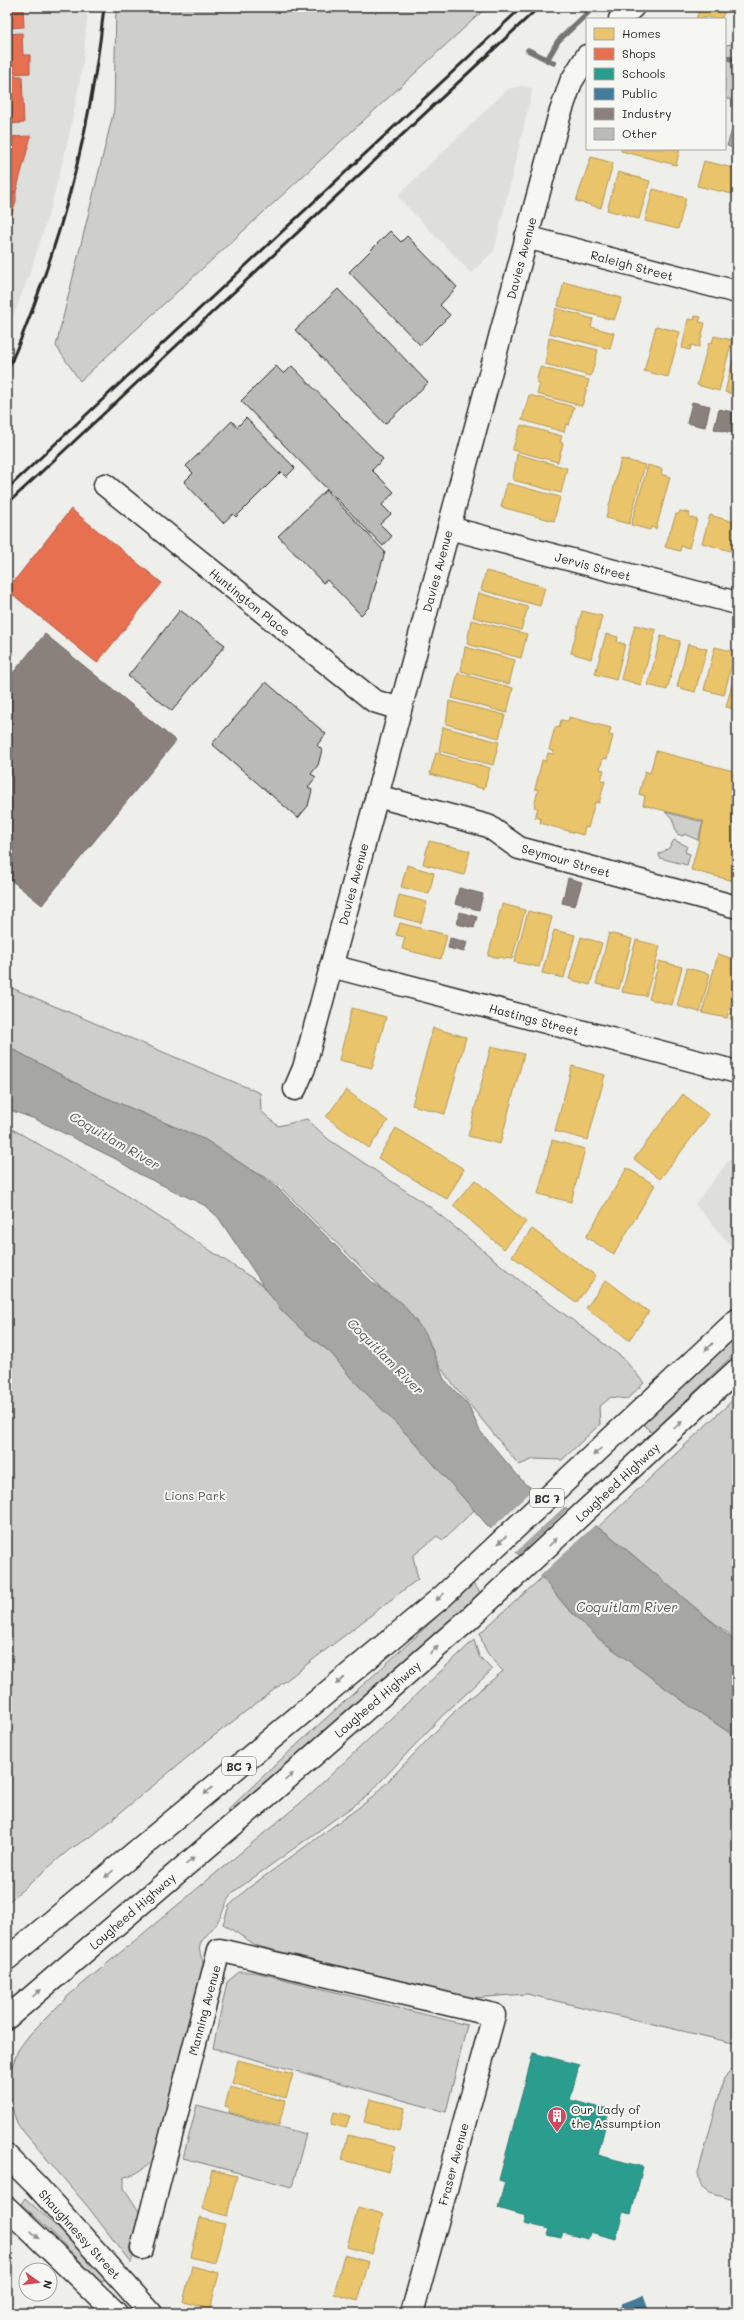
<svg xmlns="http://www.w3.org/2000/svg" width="744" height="2320" font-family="Mali,sans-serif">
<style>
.built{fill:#dededb}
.green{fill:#cececa;stroke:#7c7c7a}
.water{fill:#a6a6a3;stroke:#757573}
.pier{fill:#eeeeea}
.homes{fill:#e9c46a;stroke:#b09657}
.shops{fill:#e76f51;stroke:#af5b46}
.schools{fill:#2a9d8f;stroke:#2a7b71}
.public{fill:#457b9d;stroke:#3d637b}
.industry{fill:#8a817c;stroke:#6e6764}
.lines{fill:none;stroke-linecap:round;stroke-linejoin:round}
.stream{stroke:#757573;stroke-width:5.5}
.building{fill:#babab7;stroke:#2b2b2b}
.minor-casing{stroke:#2b2b2b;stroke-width:25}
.major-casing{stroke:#2b2b2b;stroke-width:25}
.minor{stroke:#f6f6f2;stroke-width:22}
.major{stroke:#f6f6f2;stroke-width:22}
.rail{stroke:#2b2b2b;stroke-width:3}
.oneway{fill:#90908e}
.labels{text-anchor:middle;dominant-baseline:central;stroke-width:4;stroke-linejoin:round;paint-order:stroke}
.shield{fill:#f6f6f2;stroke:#686867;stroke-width:1}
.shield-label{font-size:11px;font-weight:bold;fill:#2b2b2b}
.street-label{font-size:12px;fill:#2b2b2b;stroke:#f6f6f2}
.park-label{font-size:12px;fill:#545453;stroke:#f6f6f2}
.poi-label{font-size:12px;fill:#2b2b2b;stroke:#f6f6f2;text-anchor:start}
.water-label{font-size:13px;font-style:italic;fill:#565655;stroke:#f6f6f2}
</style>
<rect width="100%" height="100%" fill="#eeeeea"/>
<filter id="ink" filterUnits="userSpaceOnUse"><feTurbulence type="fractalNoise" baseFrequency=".025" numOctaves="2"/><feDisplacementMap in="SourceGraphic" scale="8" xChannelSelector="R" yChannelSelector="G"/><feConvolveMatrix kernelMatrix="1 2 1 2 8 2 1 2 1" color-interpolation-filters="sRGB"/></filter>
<g filter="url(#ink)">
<g class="built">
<path d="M7,7H88L83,63L69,136L51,207L30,273L7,332Z"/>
<path d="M522,86L533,88L494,251L471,273L397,196L508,89Z"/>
<path d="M733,1155L737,1156V1253L695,1204Z"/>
</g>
<g class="green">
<path d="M116,7H487L80,381L56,346L114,110Z"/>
<path d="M733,44L737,45V101L725,98V45Z"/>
<path d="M665,812L703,822L698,840L684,834L683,836L677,834L672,818Z"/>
<path d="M674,840L687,846L685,852L690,854L687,865L660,858L659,854L669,848Z"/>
<path d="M7,986L260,1093L261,1111L278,1126L307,1119L328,1139L430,1207L524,1284L623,1358L644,1383L627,1399L611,1397L599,1407L600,1424L562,1460L534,1459L519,1465L448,1378L410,1324L374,1280L277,1184L188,1135L89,1100L7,1055Z"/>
<path d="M7,1126L115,1188L275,1293L489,1496L443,1540L437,1536L413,1556L418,1579L206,1742L92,1836L70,1849L7,1903Z"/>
<path d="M737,1336V1351L652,1433L643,1424Z"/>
<path d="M737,1396V1640L594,1531Z"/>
<path d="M547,1573L737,1723V2044L527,1994L473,1998L257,1946L223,1924L229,1906L247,1889L373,1797L456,1710L503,1671C491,1659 483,1650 480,1633Z"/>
<path d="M472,1583L481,1593L443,1628L230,1812L228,1810C307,1732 393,1661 472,1583Z"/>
<path d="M474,1640L479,1656L492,1670L442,1716L367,1796L232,1893C225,1902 223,1915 216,1924C200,1945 193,1941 207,1970L155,2156C146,2168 137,2175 124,2177V2188L140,2213L129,2249L133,2257L131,2263L88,2207L17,2124L9,2097L10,2072L18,2050L30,2034L68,1996L304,1800Z"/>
<path d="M239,1972H255L467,2025L446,2112L213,2048L227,1982Z"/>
<path d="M734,2068H737V2201L710,2193L701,2186L698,2173L724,2078Z"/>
<path d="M197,2105L306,2134L292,2187L183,2158Z"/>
<path d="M25,2198L70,2239L105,2278L101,2283L52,2232L21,2204Z"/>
</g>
<g class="water">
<path d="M735,120L737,121V149L727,146Z"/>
<path d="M7,1046L93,1092L206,1140L277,1187L373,1283L402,1303L426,1334L444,1379L468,1405L480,1431L525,1484L607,1533L737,1643V1738L687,1704L599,1639L566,1607L540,1575L487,1525L416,1444L351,1378L331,1353L305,1333L282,1311L267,1291L218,1217L204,1205L139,1174L116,1159L35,1119L7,1109Z"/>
</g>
<g class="pier">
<path d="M535,1488L565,1506L514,1554L490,1530Z"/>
<path d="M569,1508L596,1524L539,1577L517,1557Z"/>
</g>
<g class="homes">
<path d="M691,7H727L721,19L708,17L699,19L696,18L699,12Z"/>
<path d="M621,149H680L676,165L621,151Z"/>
<path d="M591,157L613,163L601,208L576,201Z"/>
<path d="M704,161L737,169V195L697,186Z"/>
<path d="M618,172L650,181L639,219L607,210Z"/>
<path d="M653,189L686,198L678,229L645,221Z"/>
<path d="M564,282L622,298L614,320L558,306Z"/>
<path d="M556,308L593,319L591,327L614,333L610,349L549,333Z"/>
<path d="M695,316L701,317L699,322L705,323L699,347L691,345L690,350L682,348L688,319L694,320Z"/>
<path d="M656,326L680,332L668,377L644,371Z"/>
<path d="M714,336L732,340L719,391L697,385L709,342L712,343Z"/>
<path d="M549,338L598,350L591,376L545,364Z"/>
<path d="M736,348L737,349V395L725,392Z"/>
<path d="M540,367L589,380L582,406L537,394L540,384L536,383Z"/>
<path d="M529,395L574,407L569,425L566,424L564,432L522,420Z"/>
<path d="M521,425L562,436L560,442L563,443L558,462L512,450Z"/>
<path d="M517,454L567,468L561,493L513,480Z"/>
<path d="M621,459L645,465L629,524L606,518Z"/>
<path d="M648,465L662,469L661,474L670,477L656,529L651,527L650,530L631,525Z"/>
<path d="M507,483L560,497L554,521L501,507Z"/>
<path d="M680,511L690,513L689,517L697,519L689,548L681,546L680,551L665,547L676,514H679Z"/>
<path d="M710,515L737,523V540L734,552L702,543Z"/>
<path d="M486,571L545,587L540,606L481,590Z"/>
<path d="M479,593L528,607L521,630L473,617Z"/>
<path d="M582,611L602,616L591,659L571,653Z"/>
<path d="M471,620L527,634L521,658L467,644Z"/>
<path d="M635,625L656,630L641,685L621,679Z"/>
<path d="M606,634L618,637L617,642L625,644L616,680L595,674Z"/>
<path d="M661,636L680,641L667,690L648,685Z"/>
<path d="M688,644L707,649L695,692L677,687Z"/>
<path d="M465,647L515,660L509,684L461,671Z"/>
<path d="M715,647L735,652L724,695L704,690Z"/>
<path d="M737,665V710L726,707Z"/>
<path d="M458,673L513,688L507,713L452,698Z"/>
<path d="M449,701L505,715L499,738L446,724Z"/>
<path d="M569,717L611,728L609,735L613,736L607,759L603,758L600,769L604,770L601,780L605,781L599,803L595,802L588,828L585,827L583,835L540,823L541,819L535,817L538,808L534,807L538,790L535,789L542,760L546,761L548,753L553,754L554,751L549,750L555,727L559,728L561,720L568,721Z"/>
<path d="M443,727L499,742L493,765L439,751Z"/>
<path d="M656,751L737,772V879H735L734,881L691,870L704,821L643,805L645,796L639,794L645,771L650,773Z"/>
<path d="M436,753L490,768L484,789L430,774Z"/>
<path d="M429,841L470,851L464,875L423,864Z"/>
<path d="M407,865L434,873L429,894L401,887Z"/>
<path d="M399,895L427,902L421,923L394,916Z"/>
<path d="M502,904L525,910L512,959L488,956Z"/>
<path d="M528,911L552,917L539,967L514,962Z"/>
<path d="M400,923L447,935L441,959L402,949L405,937L396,935Z"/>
<path d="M554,930L575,935L564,978L542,973Z"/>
<path d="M609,933L632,939L619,989L596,984Z"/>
<path d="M581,937L602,943L590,985L569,979Z"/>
<path d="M636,940L660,946L646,996L622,992Z"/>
<path d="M718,954L737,960V980L727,1018L702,1013Z"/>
<path d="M659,961L682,967L672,1005L649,999Z"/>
<path d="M687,968L710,974L700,1012L677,1006Z"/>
<path d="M737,991V1021L730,1019Z"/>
<path d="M352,1008L386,1017L372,1068L339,1060Z"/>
<path d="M433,1028L466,1037L445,1114L412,1105Z"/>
<path d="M491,1046L524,1054L500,1144L468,1136Z"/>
<path d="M572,1066L605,1075L588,1140L555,1131Z"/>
<path d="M346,1090L388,1121L369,1148L326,1117Z"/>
<path d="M683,1094L709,1115L660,1179L634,1159Z"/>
<path d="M396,1128L464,1169L447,1199L378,1158Z"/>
<path d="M552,1140L585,1149L571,1202L538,1194Z"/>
<path d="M627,1168L655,1185L614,1254L586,1237Z"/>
<path d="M475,1180L526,1222L504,1249L453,1206Z"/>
<path d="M532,1229L596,1276L576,1303L512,1256Z"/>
<path d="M606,1280L649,1312L629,1340L586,1308Z"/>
<path d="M238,2060L293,2074L286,2098L232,2083Z"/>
<path d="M230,2087L285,2101L279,2125L228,2112L229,2107L225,2106Z"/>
<path d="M370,2099L405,2108L399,2131L364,2122Z"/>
<path d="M334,2112L350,2116L346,2128L331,2124Z"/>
<path d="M348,2135L395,2147L389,2172L342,2160Z"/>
<path d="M212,2170L237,2176L227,2216L202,2209Z"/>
<path d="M358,2207L383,2214L372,2254L347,2247Z"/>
<path d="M200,2218L225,2224L215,2263L191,2257Z"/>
<path d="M344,2255L369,2262L358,2301L334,2294Z"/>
<path d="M192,2266L219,2273L210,2309L183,2302Z"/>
</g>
<g class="shops">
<path d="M7,7H23L24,27L7,28Z"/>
<path d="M22,33L23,55H30V73L7,74V34Z"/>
<path d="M7,76H22L24,123L7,124Z"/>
<path d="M31,136L16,192L7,193V137Z"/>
<path d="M16,192V201L7,228V193Z"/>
<path d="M71,509L162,583L97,663L7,590Z"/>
</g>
<path class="schools" d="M533,2053L579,2065L570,2100L609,2110L598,2155L643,2167L631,2214L623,2212L616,2239L590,2232L588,2239L563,2233L561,2238L547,2235L549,2229L524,2223L526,2216L498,2208L505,2182L499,2180Z"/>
<path class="public" d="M643,2296L649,2313H605L623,2306L622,2304Z"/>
<g class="industry">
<path d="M692,402L710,406L705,427L687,423Z"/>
<path d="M719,409L737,413L732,433L714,429Z"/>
<path d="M45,634L176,741L42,905L7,877V680Z"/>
<path d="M568,878L582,882L575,906L562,903Z"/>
<path d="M459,888L483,894L479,910L455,904Z"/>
<path d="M460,912L477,917L474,928L457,924Z"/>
<path d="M450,938L467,942L464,952L448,948Z"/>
</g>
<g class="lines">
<g class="stream">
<path d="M528,50L554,63"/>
<path d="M725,57L737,61"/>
<path d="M547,60L558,41L594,7"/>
</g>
</g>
<g class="building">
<path d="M390,231L401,242L407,236L457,287L440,305L450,315L420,345L349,272Z"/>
<path d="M338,289L428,383L385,424L295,330Z"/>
<path d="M276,366L284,374L292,366L383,459L372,470L394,492L382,505L391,514L380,524L392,536L383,546L241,401Z"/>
<path d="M246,418L295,468L286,477L281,472L236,517L233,514L223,523L184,482L193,473L186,466L232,421L237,427Z"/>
<path d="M326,490L385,552L369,607L361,615L327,580L323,583L278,536Z"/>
<path d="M180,610L225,645L172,711L128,676Z"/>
<path d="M266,682L326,734L317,745L322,750L318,765L311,774L316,777L308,787L312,790L308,806L298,818L212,744Z"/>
</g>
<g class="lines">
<defs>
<g id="minor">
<path d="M620,19L633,7"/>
<path d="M526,237L737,292"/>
<path d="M105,485L374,701L400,709"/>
<path d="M449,528L737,603"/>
<path d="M377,796L488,826L519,848L737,907"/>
<path d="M331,966L737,1072"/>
<path d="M295,1089L304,1068L559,117L571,82L587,56"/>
<path d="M142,2248L219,1950L494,2015L412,2313"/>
</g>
<g id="major">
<path d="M7,1959L443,1596L737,1320"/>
<path d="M7,2018L275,1789L469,1619L737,1370"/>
<path d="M7,2156L36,2185L151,2313"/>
<path d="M7,2208L116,2313"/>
</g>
</defs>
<use href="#minor" class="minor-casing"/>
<use href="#major" class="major-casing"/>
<use href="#minor" class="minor"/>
<use href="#major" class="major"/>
<g class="rail">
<path d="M7,372C58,255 91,134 104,7"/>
<path d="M7,489L522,7"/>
<path d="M7,504L539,7"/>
</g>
</g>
<defs><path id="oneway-solid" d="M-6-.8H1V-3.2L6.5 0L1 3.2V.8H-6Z"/></defs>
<g class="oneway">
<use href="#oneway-solid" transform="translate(709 1347) rotate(136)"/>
<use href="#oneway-solid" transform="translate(678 1425) rotate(-42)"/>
<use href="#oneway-solid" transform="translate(597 1452) rotate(137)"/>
<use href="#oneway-solid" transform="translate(502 1540) rotate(137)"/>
<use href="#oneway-solid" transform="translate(553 1542) rotate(-43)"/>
<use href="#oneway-solid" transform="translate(440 1597) rotate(139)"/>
<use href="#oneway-solid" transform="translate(434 1650) rotate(-41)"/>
<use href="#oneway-solid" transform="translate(340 1681) rotate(140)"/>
<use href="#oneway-solid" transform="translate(289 1777) rotate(-41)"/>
<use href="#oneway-solid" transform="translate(208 1791) rotate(140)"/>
<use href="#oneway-solid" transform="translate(190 1861) rotate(-40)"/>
<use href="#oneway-solid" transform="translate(109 1874) rotate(140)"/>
<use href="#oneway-solid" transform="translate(37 1993) rotate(-41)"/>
<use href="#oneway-solid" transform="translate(35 2235) rotate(44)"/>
</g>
</g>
<defs>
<symbol id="building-pin" viewBox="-11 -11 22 30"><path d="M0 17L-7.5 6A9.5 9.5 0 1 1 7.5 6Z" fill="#d1495b" stroke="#f6f6f2"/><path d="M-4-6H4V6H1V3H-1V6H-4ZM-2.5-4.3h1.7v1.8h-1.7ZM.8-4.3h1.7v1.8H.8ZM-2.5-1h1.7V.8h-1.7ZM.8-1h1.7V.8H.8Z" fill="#fff"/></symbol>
</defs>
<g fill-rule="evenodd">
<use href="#building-pin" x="546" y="2105" width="22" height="30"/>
</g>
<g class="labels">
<g class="shield">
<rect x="530" y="1489" width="34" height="18" rx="3"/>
<rect x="222" y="1757" width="34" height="18" rx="3"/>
</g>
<g class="shield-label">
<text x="547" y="1498">BC 7</text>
<text x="239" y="1766">BC 7</text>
</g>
<g class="street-label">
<text transform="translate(521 258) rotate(-75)">Davies Avenue</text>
<text transform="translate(632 265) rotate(15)">Raleigh Street</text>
<text transform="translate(593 566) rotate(15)">Jervis Street</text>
<text transform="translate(437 571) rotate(-75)">Davies Avenue</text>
<text transform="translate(250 602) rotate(39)">Huntington Place</text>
<text transform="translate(566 860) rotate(16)">Seymour Street</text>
<text transform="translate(353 884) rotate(-75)">Davies Avenue</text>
<text transform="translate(534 1019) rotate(15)">Hastings Street</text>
<text transform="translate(617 1482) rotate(-43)">Lougheed Highway</text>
<text transform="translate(377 1699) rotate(-41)">Lougheed Highway</text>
<text transform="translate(132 1911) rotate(-41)">Lougheed Highway</text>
<text transform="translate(204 2010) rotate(-75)">Manning Avenue</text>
<text transform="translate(453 2164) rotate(-75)">Fraser Avenue</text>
<text transform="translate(80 2234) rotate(48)">Shaughnessy Street</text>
</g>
<g class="park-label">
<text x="195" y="1495">Lions Park</text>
</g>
<g class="poi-label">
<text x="571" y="2109">Our Lady of<tspan x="571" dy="14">the Assumption</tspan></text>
</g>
<g class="water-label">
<text transform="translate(115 1140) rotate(30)">Coquitlam River</text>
<text transform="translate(386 1356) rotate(45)">Coquitlam River</text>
<text x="627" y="1606">Coquitlam River</text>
</g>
</g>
<rect width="744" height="2320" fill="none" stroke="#f6f6f2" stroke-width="24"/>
<rect x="12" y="12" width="720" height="2296" fill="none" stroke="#2b2b2b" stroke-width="1.5" filter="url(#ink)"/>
<rect x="586" y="18" width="140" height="132" fill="#f6f6f2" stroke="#a5a5a2"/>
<rect x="594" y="28" width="20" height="12" fill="#e9c46a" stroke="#a5a5a2"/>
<text x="622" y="38" font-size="12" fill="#2b2b2b">Homes</text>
<rect x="594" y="48" width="20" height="12" fill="#e76f51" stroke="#a5a5a2"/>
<text x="622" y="58" font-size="12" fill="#2b2b2b">Shops</text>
<rect x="594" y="68" width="20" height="12" fill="#2a9d8f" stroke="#a5a5a2"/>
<text x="622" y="78" font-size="12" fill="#2b2b2b">Schools</text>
<rect x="594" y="88" width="20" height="12" fill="#457b9d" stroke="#a5a5a2"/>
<text x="622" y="98" font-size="12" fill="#2b2b2b">Public</text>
<rect x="594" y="108" width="20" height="12" fill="#8a817c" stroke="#a5a5a2"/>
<text x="622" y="118" font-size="12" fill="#2b2b2b">Industry</text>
<rect x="594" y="128" width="20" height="12" fill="#babab7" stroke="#a5a5a2"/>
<text x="622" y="138" font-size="12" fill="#2b2b2b">Other</text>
<g transform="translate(38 2282) rotate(104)"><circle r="19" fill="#f6f6f2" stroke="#a5a5a2"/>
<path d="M0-3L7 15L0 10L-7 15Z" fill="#d1495b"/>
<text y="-6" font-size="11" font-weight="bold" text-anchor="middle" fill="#2b2b2b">N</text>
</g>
</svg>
